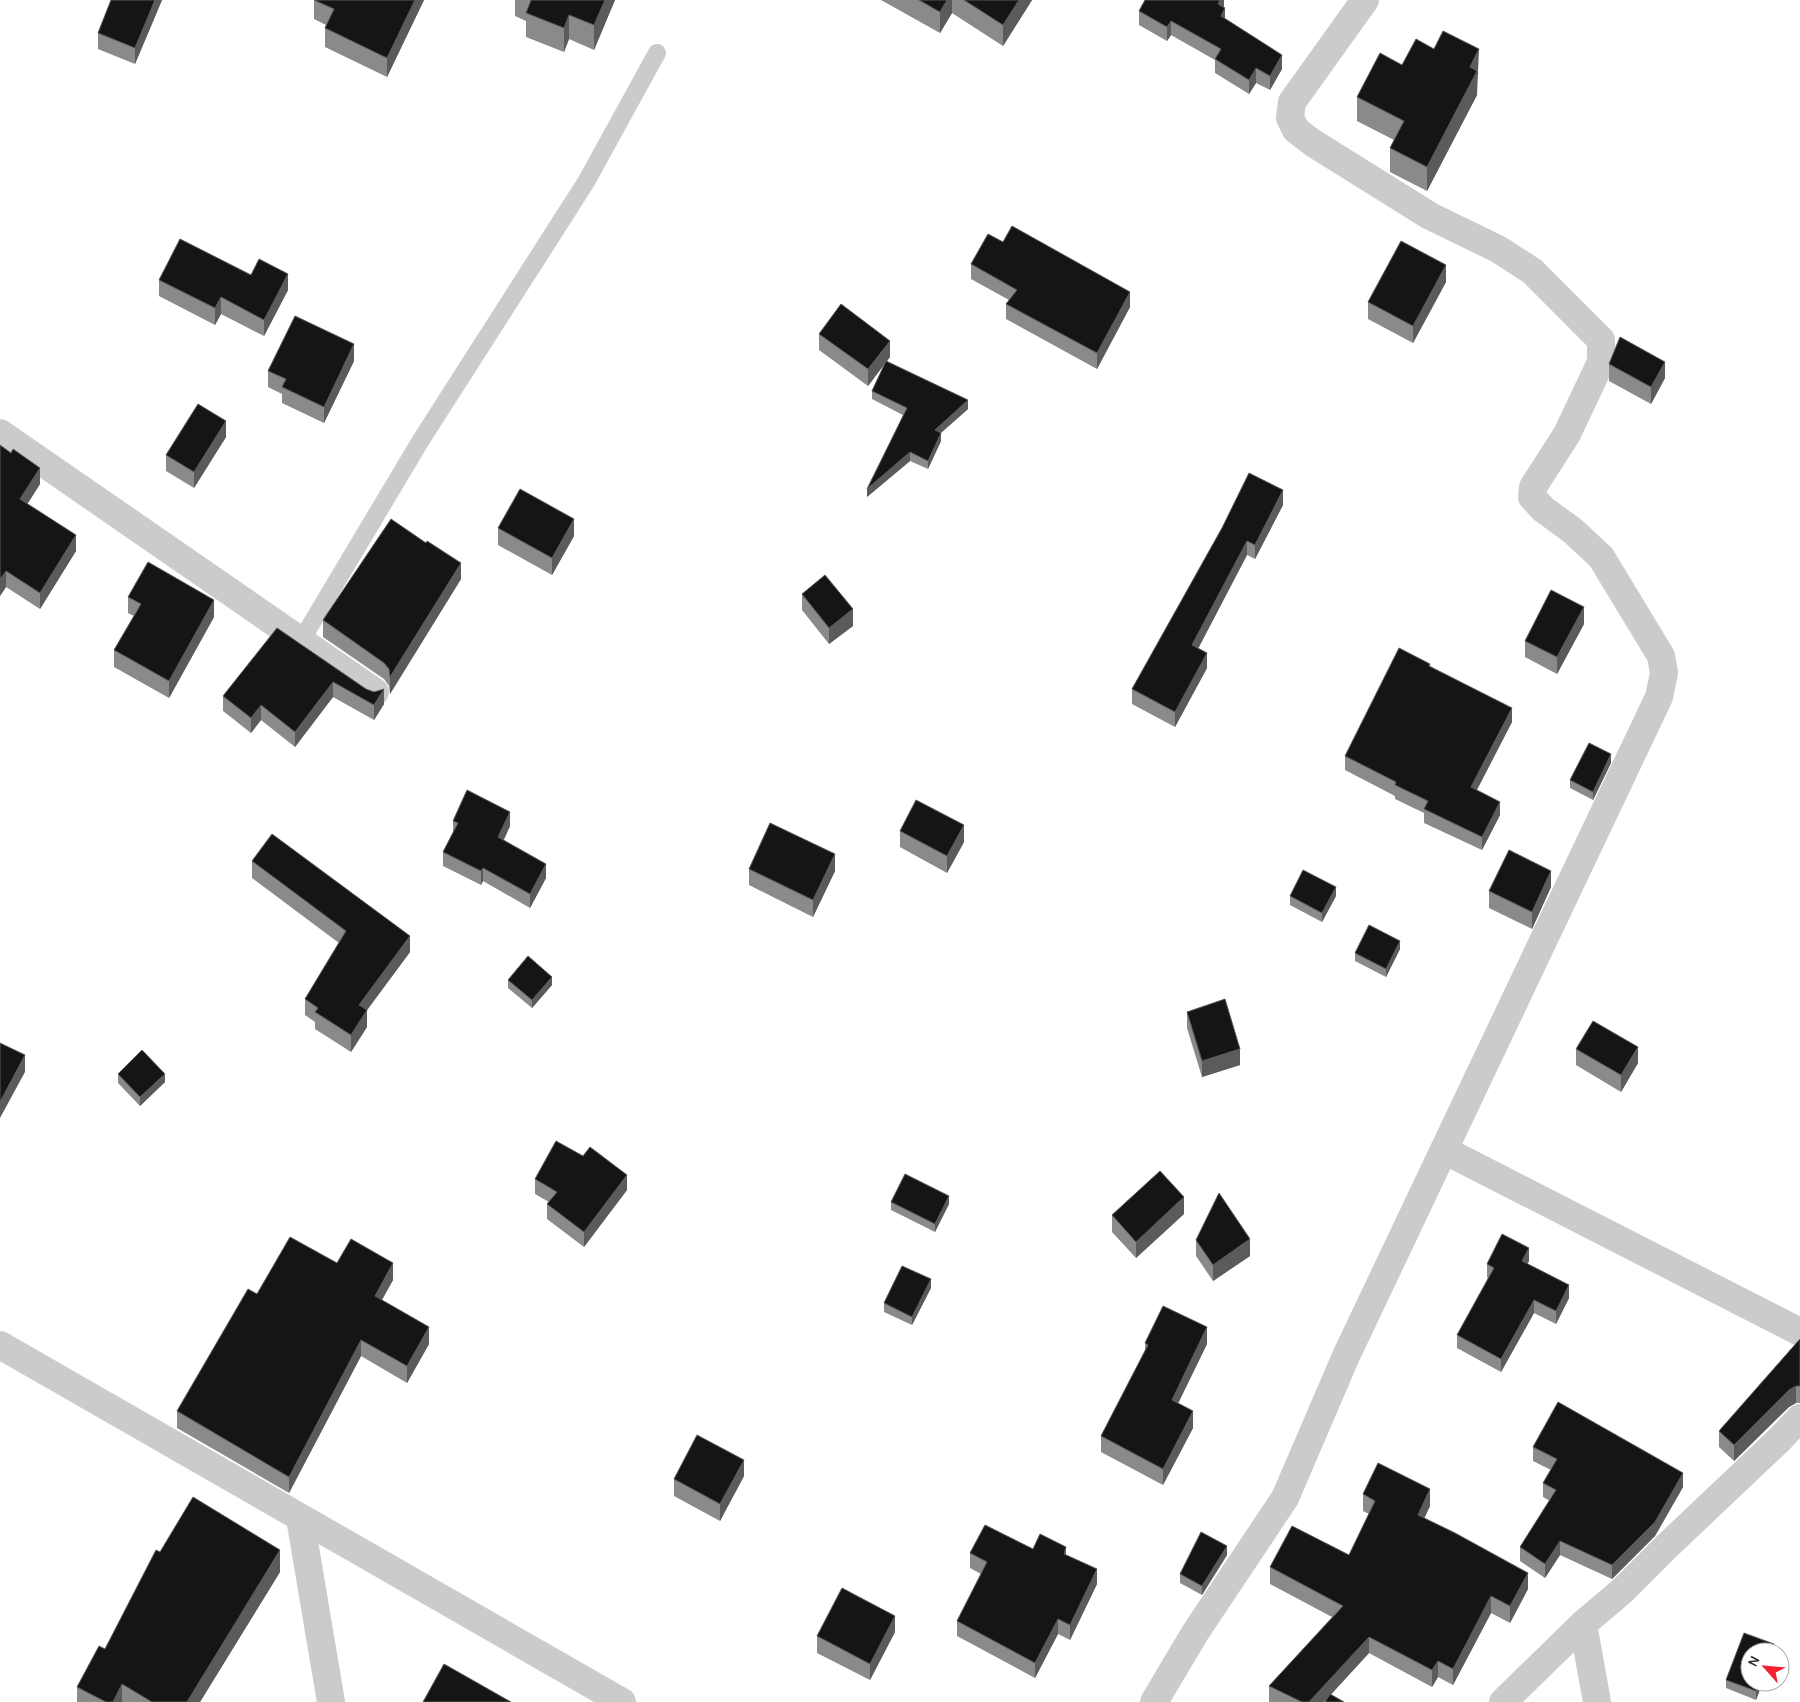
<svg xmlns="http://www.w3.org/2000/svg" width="1800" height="1702" font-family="Karla,sans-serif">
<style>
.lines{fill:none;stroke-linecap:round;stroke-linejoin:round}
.service{stroke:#cbcbcb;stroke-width:18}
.minor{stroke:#cbcbcb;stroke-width:28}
.wall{fill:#8a8a8a}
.shaded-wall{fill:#5b5b5b}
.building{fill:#151515;stroke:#5b5b5b}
</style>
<rect width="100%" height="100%" fill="#fff"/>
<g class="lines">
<path class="service" d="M301,641L421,440L586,182L657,53"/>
<g class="minor">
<path d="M0,433L375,692"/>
<path d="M1444,1150L1800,1332"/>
<path d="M0,1345L622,1702"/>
<path d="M300,1518L331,1702"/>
<path d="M1583,1624L1597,1702"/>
<path d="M1154,1702L1195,1633L1285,1498L1346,1356L1659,697L1664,673L1661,656L1601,557L1573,531L1543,509L1532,497L1533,487L1567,434L1601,362V340L1532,271L1498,249L1430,216L1313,143L1296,130L1290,118L1292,102L1365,0"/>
<path d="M1503,1702L1583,1624L1622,1591L1666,1547L1779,1440L1800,1418"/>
</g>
</g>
<g class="wall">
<path d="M162,0L135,64L98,49V33Z"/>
<path d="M314,0H424L387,77L325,47V28L326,25L314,19Z"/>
<path d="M515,0H615L594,50L569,39L564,52L526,37V21L515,16Z"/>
<path d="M881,0H1032L1003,46L952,13L940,33Z"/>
<path d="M1224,0V8L1225,19L1282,69L1270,90L1256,83L1249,94L1215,73V60L1171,35L1167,41L1139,25V11Z"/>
<path d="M1402,65L1479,73L1477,75V95L1427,191L1390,172V148L1394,140L1357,121V97Z"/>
<path d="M1003,242L1130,307L1097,369L1006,319V304L1009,300L971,279V264Z"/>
<path d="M251,275L288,290L264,336L221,314L215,325L159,296V280Z"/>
<path d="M1446,282L1413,343L1368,319V302Z"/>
<path d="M819,334L890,357L887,361L968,409L941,433V441L928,469L910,461L867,497L903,415L872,399V391L885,363L868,386L819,350Z"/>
<path d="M354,361L324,423L282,403V394L268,387V371Z"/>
<path d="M1609,364L1665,378L1651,404L1609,381Z"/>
<path d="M226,437L194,488L166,471V455Z"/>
<path d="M0,445L40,484L27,504L76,551L40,609L6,587L0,596Z"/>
<path d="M1283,505L1255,559L1247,555L1198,649L1207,668L1175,727L1132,704V689L1222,528Z"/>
<path d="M498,528L574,536L552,575L498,545Z"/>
<path d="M426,543L461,579L390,694L389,686L384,679L323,637V620Z"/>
<path d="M802,594L853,626L829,644L802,610Z"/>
<path d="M128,597L214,617L169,698L114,667V650L134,616L128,613Z"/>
<path d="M1584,624L1557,674L1525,657V641Z"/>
<path d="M277,628L366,689L374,692L384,704L374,720L333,697L295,747L261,720L251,733L223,711V696Z"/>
<path d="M1430,666L1512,722L1477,790L1500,815L1482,850L1424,823V813L1395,799V796L1345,770V756Z"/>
<path d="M1611,763L1593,800L1570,788V780Z"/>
<path d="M453,821L510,826L504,840L546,878L530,908L483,881L481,885L443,866V852L453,833Z"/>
<path d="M900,831L964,842L947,873L900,847Z"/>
<path d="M252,861L410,952L367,1010V1027L351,1052L315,1029V1022L305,1015V999L339,943L252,878Z"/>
<path d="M749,869L835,871L813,917L749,885Z"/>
<path d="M1551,887L1532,929L1489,908V891Z"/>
<path d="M1290,896H1336L1322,922L1290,905Z"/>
<path d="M1400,949L1386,977L1355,961V953Z"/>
<path d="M508,980L552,985L532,1008L508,988Z"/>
<path d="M1187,1012L1240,1065L1202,1077L1187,1028Z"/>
<path d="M1576,1049L1638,1063L1621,1092L1576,1065Z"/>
<path d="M118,1074L165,1082L140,1106L118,1083Z"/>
<path d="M583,1156L627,1190L584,1247L547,1219V1204L549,1202L535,1194V1179Z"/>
<path d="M891,1202L949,1204L935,1232L891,1210Z"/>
<path d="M1184,1214L1136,1258L1112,1232V1215Z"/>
<path d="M1196,1240L1250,1256L1213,1281L1196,1256Z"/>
<path d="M1529,1261L1527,1264L1569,1298L1556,1324L1534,1313L1501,1372L1457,1348V1335L1488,1278L1487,1277V1264Z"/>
<path d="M337,1263L393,1280L382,1300L429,1344L407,1383L361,1356L289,1493L177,1428V1411L257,1294Z"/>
<path d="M931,1288L912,1325L884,1312V1303Z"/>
<path d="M1800,1339V1403H1796L1789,1407L1734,1461L1719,1447V1431Z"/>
<path d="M1145,1343L1207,1344L1178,1403L1193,1428L1163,1485L1101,1452V1436L1145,1351Z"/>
<path d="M1533,1447L1683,1487L1655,1536L1612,1579L1560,1555L1545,1578L1520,1561V1547L1550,1501L1543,1497V1483L1551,1470L1533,1461Z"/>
<path d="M744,1476L720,1521L674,1496V1479Z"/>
<path d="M1363,1494L1430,1506L1424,1518L1528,1589L1510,1623L1491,1613L1453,1685L1438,1677L1432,1687L1369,1653L1324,1702H1269V1686L1332,1617L1270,1584V1567L1349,1555L1369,1514L1363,1511Z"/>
<path d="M1033,1549L1066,1555L1097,1584L1070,1640L1058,1634L1035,1678L957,1636V1621L981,1574L970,1568V1553Z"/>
<path d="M160,1552L280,1572L200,1702H77V1687L105,1649Z"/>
<path d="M1227,1555L1202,1595L1180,1583V1574Z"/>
<path d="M895,1632L870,1680L817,1653V1636Z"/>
<path d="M1774,1652L1756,1700L1726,1688V1680Z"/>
</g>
<g class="shaded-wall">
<path d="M155,0H162L135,64V48Z"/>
<path d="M415,0H424L387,77V58Z"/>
<path d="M605,0H615L594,50V25Z"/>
<path d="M947,0H952V13L940,33V12Z"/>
<path d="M1019,0H1032L1003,46V25Z"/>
<path d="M1220,0H1224V6L1218,18V4Z"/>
<path d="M1225,8V23L1221,16Z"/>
<path d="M569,15V39L564,52V28Z"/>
<path d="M1171,21V35L1167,41V27Z"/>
<path d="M1479,49L1477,95L1427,191V167L1470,67Z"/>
<path d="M1282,55V69L1270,90V76Z"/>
<path d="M1256,68V83L1249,94V80Z"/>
<path d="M1446,265V282L1413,343V326Z"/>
<path d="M288,274V290L264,336V320Z"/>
<path d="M1130,292V307L1097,369V353Z"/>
<path d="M221,297V314L215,325V308Z"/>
<path d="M890,341V357L868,386V369Z"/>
<path d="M354,344V361L324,423V407Z"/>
<path d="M1665,362V378L1651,404V387Z"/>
<path d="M968,400V409L935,438V430Z"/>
<path d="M226,421V437L194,488V472Z"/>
<path d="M941,433V441L928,469V461Z"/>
<path d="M910,452V461L867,497V489Z"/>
<path d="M40,468V484L20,516V499Z"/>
<path d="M1283,490V505L1255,559V545Z"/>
<path d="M574,519V536L552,575V558Z"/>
<path d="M76,535V551L40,609V593Z"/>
<path d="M1247,541V555L1192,660V645Z"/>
<path d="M461,563V579L390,694V677Z"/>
<path d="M6,571V587L0,596V579Z"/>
<path d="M214,600V617L169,698V681Z"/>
<path d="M1584,607V624L1557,674V657Z"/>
<path d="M853,609V626L829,644V628Z"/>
<path d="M1207,653V668L1175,727V712Z"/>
<path d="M333,682V697L295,747V732Z"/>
<path d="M384,689V704L374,720V705Z"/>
<path d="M261,705V720L251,733V718Z"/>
<path d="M1512,708V722L1471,801V787Z"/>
<path d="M1611,754V763L1593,800V792Z"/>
<path d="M1500,802V815L1482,850V837Z"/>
<path d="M510,812V826L498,851V837Z"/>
<path d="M964,825V842L947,873V856Z"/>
<path d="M835,854V871L813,917V900Z"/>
<path d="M546,864V878L530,908V894Z"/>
<path d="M483,868V881L481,885V871Z"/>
<path d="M1551,871V887L1532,929V912Z"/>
<path d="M1336,887V896L1322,922V913Z"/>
<path d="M410,936V952L359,1021V1005Z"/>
<path d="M1400,941V949L1386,977V969Z"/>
<path d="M552,977V985L532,1008V1000Z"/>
<path d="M367,1010V1027L351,1052V1035Z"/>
<path d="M1638,1047V1063L1621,1092V1075Z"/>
<path d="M1240,1049V1065L1202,1077V1061Z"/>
<path d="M25,1055V1072L0,1118V1102Z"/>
<path d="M165,1074V1082L140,1106V1097Z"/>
<path d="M627,1175V1190L584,1247V1232Z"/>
<path d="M949,1196V1204L935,1232V1224Z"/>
<path d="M1184,1197V1214L1136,1258V1242Z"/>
<path d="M1250,1239V1256L1213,1281V1265Z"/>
<path d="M1529,1248V1261L1522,1274V1261Z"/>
<path d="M393,1263V1280L375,1312V1296Z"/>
<path d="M931,1279V1288L912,1325V1317Z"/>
<path d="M1569,1285V1298L1556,1324V1311Z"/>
<path d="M1534,1300V1313L1501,1372V1359Z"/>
<path d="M429,1327V1344L407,1383V1366Z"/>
<path d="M1207,1327V1344L1172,1416V1400Z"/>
<path d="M361,1340V1356L289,1493V1477Z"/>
<path d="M1796,1386V1403L1789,1407L1734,1461V1445L1789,1390Z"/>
<path d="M1193,1411V1428L1163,1485V1469Z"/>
<path d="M744,1460V1476L720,1521V1504Z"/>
<path d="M1683,1473V1487L1655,1536L1612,1579V1565Z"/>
<path d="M1430,1489V1506L1418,1532V1515Z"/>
<path d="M1560,1541V1555L1545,1578V1564Z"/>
<path d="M1227,1546V1555L1202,1595V1586Z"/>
<path d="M1066,1547V1562L1064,1554Z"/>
<path d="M280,1550V1572L200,1702H187Z"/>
<path d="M1097,1569V1584L1070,1640V1625Z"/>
<path d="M1528,1573V1589L1510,1623V1606Z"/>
<path d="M1491,1596V1613L1453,1685V1669Z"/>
<path d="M895,1616V1632L870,1680V1664Z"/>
<path d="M1058,1619V1634L1035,1678V1663Z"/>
<path d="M1369,1637V1653L1324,1702H1309Z"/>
<path d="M1774,1644V1652H1771Z"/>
<path d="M1438,1661V1677L1432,1687V1670Z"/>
<path d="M1760,1682H1763L1756,1700V1691Z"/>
<path d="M122,1684V1702H113Z"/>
</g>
<g class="building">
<path d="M111,0H155L135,48L98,33Z"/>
<path d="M314,0H415L387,58L325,28L334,9Z"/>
<path d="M531,0H605L594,25L569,15L564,28L526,13Z"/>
<path d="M919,0H947L940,12Z"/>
<path d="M964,0H1019L1003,25Z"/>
<path d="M1145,0H1220L1218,4L1225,8L1221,16L1282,55L1270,76L1256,68L1249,80L1215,59L1221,49L1171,21L1167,27L1139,11Z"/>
<path d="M1443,31L1479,49L1470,67L1477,71L1427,167L1390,148L1404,121L1357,97L1380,53L1402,65L1416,39L1434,49Z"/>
<path d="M1012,226L1130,292L1097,353L1006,304L1017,290L971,264L988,234L1003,242Z"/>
<path d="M180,239L251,275L259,259L288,274L264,320L221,297L215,308L159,280Z"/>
<path d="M1401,241L1446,265L1413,326L1368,302Z"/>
<path d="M841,304L890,341L868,369L819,334Z"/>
<path d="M295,316L354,344L324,407L282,387L286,379L268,371Z"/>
<path d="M1620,337L1665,362L1651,387L1609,364Z"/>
<path d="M886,361L968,400L935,430L941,433L928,461L910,452L867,489L907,408L872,391Z"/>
<path d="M198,404L226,421L194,472L166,455Z"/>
<path d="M0,445L11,453L13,449L40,468L20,499L76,535L40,593L6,571L0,579Z"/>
<path d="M1249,473L1283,490L1255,545L1247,541L1192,645L1207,653L1175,712L1132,689L1222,528Z"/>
<path d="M520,489L574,519L552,558L498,528Z"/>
<path d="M391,519L426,543L427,541L461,563L390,677L389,669L384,663L323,620Z"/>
<path d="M148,562L214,600L169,681L114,650L141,604L128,597Z"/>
<path d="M825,575L853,609L829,628L802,594Z"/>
<path d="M1551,590L1584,607L1557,657L1525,641Z"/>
<path d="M277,628L366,689L374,692L384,689L374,705L333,682L295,732L261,705L251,718L223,696Z"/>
<path d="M1399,648L1430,664L1429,666L1512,708L1471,787L1500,802L1482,837L1424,809L1428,801L1395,785L1396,782L1345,756Z"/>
<path d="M1589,743L1611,754L1593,792L1570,780Z"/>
<path d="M467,790L510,812L498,837L546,864L530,894L483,868L481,871L443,852L458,823L453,821Z"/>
<path d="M916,800L964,825L947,856L900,831Z"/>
<path d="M770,823L835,854L813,900L749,869Z"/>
<path d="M272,834L410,936L359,1005L367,1010L351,1035L315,1012L318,1008L305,999L346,931L252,861Z"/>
<path d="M1509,850L1551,871L1532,912L1489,891Z"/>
<path d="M1303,870L1336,887L1322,913L1290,896Z"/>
<path d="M1369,925L1400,941L1386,969L1355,953Z"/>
<path d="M528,956L552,977L532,1000L508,980Z"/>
<path d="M1225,999L1240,1049L1202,1061L1187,1012Z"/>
<path d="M1593,1021L1638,1047L1621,1075L1576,1049Z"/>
<path d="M0,1043L25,1055L0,1102Z"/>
<path d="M142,1050L165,1074L140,1097L118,1074Z"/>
<path d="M556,1141L583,1156L590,1147L627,1175L584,1232L547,1204L557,1192L535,1179Z"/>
<path d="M1160,1171L1184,1197L1136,1242L1112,1215Z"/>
<path d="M905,1174L949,1196L935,1224L891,1202Z"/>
<path d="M1219,1193L1250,1239L1213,1265L1196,1240Z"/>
<path d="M1502,1234L1529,1248L1522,1261L1569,1285L1556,1311L1534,1300L1501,1359L1457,1335L1494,1268L1487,1264Z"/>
<path d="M290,1237L337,1263L351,1239L393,1263L375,1296L429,1327L407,1366L361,1340L289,1477L177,1411L248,1289L257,1294Z"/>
<path d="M902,1266L931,1279L912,1317L884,1303Z"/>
<path d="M1163,1306L1207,1327L1172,1400L1193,1411L1163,1469L1101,1436L1148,1345L1145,1343Z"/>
<path d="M1800,1339V1386H1796L1789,1390L1734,1445L1719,1431Z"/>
<path d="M1558,1402L1683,1473L1655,1522L1612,1565L1560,1541L1545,1564L1520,1547L1556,1490L1543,1483L1557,1459L1533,1447Z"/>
<path d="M697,1435L744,1460L720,1504L674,1479Z"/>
<path d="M1378,1463L1430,1489L1418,1515L1455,1533L1528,1573L1510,1606L1491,1596L1453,1669L1438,1661L1432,1670L1369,1637L1309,1702H1302L1269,1686L1343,1606L1270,1567L1292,1526L1349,1555L1375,1501L1363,1494Z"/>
<path d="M193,1497L280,1550L187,1702H152L122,1684L113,1702H106L77,1687L99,1646L105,1649L156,1550L160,1552Z"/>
<path d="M985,1525L1033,1549L1040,1534L1066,1547L1064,1554L1097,1569L1070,1625L1058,1619L1035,1663L957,1621L987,1562L970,1553Z"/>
<path d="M1201,1532L1227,1546L1202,1586L1180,1574Z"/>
<path d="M842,1588L895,1616L870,1664L817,1636Z"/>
<path d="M1744,1633L1774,1644L1771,1652H1750V1682H1760L1756,1691L1726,1680Z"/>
<path d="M444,1664L511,1702H423Z"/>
<path d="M1330,1694L1344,1702H1325Z"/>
</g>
<g transform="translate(1765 1667) rotate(297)"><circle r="24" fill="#ffffff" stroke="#ababab"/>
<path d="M0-4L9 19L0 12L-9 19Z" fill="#f52034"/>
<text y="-8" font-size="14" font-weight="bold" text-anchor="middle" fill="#2e2e2e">N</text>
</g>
</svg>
